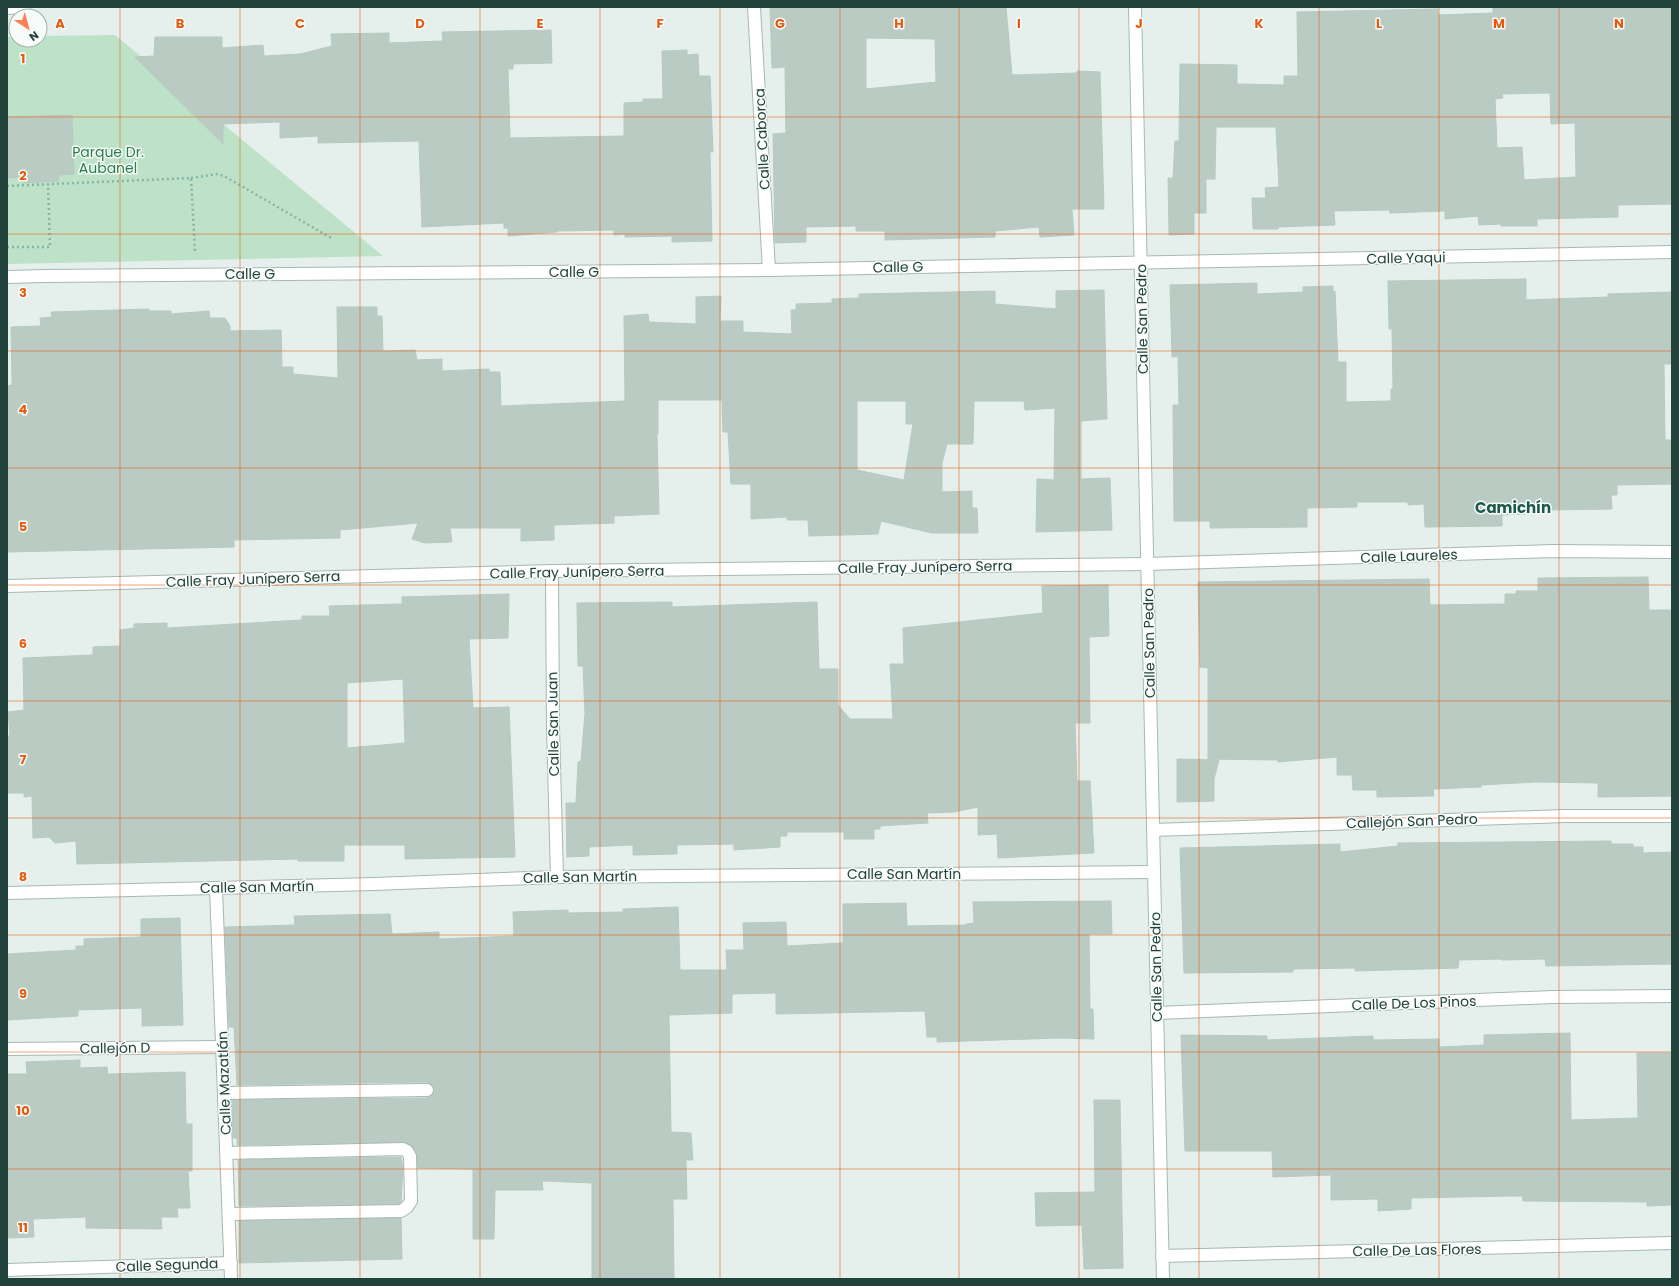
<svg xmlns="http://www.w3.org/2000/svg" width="1679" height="1286" font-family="Poppins,sans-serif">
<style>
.green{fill:#bde2c7}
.building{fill:#bacbc4;stroke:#b7cac2;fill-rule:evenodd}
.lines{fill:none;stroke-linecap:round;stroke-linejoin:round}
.lane-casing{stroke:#a7b8b3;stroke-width:14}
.street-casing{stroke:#a7b8b3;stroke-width:14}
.secondary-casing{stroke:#a3bcb3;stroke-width:14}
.path{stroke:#84b5a6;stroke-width:2.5;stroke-dasharray:2 3;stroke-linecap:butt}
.lane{stroke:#fff;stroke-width:12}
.street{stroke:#fff;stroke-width:12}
.secondary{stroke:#fff;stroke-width:12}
.grid{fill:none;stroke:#e8590c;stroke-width:1;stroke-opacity:0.55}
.labels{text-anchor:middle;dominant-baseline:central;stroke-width:3;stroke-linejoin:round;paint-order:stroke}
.street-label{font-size:14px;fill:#22433b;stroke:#f7fbf9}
.park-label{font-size:14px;fill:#297e4b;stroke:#f7fbf9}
.neighbourhood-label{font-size:15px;font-weight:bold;fill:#1c584a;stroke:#f7fbf9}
.grid-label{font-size:13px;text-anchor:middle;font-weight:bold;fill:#e8590c;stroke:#f7fbf9;stroke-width:3;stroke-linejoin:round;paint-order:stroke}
</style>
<rect width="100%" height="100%" fill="#e5efeb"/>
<path class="green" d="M115,35L383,256L7,264V37H16V40H40V36Z"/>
<g class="building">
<path d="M770,7H1006L1012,75L1077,73V71L1100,72L1104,209H1072L1074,235L1040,237L1039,227L995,231V237L885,240V231H856V226L806,227V242L775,243L773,134L786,133L785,67L772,68ZM866,38L935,39L936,82L866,89Z"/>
<path d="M1579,7L1672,8V204L1618,205V217L1537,219V226H1501V224L1479,225L1478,216L1445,219V211L1390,213L1389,210L1334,211L1335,225L1278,227V229H1253L1252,198H1266L1265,188L1279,187L1276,127H1216L1215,179H1206V213H1194V234L1169,235L1168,178H1173L1175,141H1179L1180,64L1237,65V84L1284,85V76H1298L1297,12L1438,9V15L1493,13V8ZM1550,93L1551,124L1575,123L1576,177L1524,180L1522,147L1497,148L1495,99L1503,98L1502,94Z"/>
<path d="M551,30L552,63L513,64V69H508L510,138L624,136V103L643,102V99H663L662,51L687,50V55L698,54L699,76H710L713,152H710L712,241L672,242V236L625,237V234L614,235V230L557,231V232L508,236V228H504V223L422,227L419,141L318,143V136L280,138V122L223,124V144L135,57L154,56L155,37H222V48L263,45L264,56L300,54L332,46L331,34L389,33V43L443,41L442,32Z"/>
<path d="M72,115L74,174L59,175L58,181L22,183V177L7,178V117Z"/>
<path d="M1526,279V300L1608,297V294L1672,292V364H1664L1665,440H1672V484L1617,485V495H1611L1612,509L1546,510V513L1502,515V526L1425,527L1424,504L1408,505V502H1357V507L1307,508V527L1210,528V521H1174L1173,405H1179L1178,356L1172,357L1170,285L1257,283V294L1303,292V287L1333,286V292L1335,291L1338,362H1346V402L1391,401V389H1393L1392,329H1389L1388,281Z"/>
<path d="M1104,290L1107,419L1081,421V479L1110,478L1112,530L1036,532L1037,479L1054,480L1055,408L1025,410L1024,401H974L973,444H947L942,463V492L972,491V508H977L978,533H932L881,521L878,534L809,536L808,520H787V517L751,519V484H731L728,432H723L722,400H658V434H657L659,514L614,516V523L554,525V540L521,541V528H450L452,542L425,543L412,539L418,523L340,530V538L234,540V547L7,552V386L12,385L11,327L41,326L40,318L52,317L51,312L149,309V311H171V314L209,311L210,318H225L230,326V331L281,330L282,367H293V374L338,378L337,307H377V316H382L383,351L415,350L417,360L442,359V371L489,369V372H500L501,406L625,401L624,316L648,314L649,322L696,324V297L721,296L720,321H743V332L792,334L791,310H796V304L832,303V299L859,298V294L995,291V304L1056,309V291ZM857,401H906V424H913L904,480L857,470Z"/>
<path d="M1648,577L1649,610H1672V796L1598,797V783L1537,782L1481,785V787L1433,789L1434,796L1377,797V790H1353L1352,775H1337V757L1278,762V760L1208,759V668L1200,667L1198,582L1429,579L1430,605L1505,604V594H1516V591H1538V578Z"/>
<path d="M1108,585L1109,636L1089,637L1090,723H1075L1077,781H1090L1094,853L998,858L997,834L978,835V807L954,812L927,813L928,823L880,826V829H874V839H844V832H787V836H780V847L734,850V844L677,845V854L633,855V845L589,847V856L567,857L566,803H576L578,762L581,761L585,714L583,666H578L577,603L672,602V607L817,602L819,669H838V705L850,719H893L890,664H904L903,628L1043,613L1042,586Z"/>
<path d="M509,594L508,638L469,639L473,708L509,707L515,857L405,859V845H344V861H298V859L77,864L76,841L55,843L49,837L33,838L32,796L24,797V793H7V736H10L8,712L24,710L23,658L93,655V647L120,646V630L134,628V624L167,623V628L302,620V616H330L329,606L402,604V597ZM403,679L405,743L347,748V683Z"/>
<path d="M1177,759L1219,760L1214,779V801L1177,802Z"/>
<path d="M1611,841V844H1633V847H1643V853L1672,852V964L1546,966L1545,959L1502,960V959L1459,960L1458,968L1355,971V968L1293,969V972L1184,973L1180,848L1340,844V852L1398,846V843Z"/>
<path d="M1111,901L1112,934H1089L1090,1009H1093L1094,1039L1059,1038L937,1042V1037H927L925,1011L776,1014V993L732,994V1013L669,1015L671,1132L691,1133L693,1160H686L687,1199H673L674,1279H592V1183L542,1181L543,1190H495L494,1239H473V1169L418,1168L416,1152L411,1145L403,1142L237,1145V1138H233L232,1100L427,1098L433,1094L434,1090L431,1084L427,1082L237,1085L234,1027H229L225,927L295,925L294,916L390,914L392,934L439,932V939L514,936L513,912L568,910V913L623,912V909L678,907L680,970H727L726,950H744L743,923L786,922L787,946L843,943V904L906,903L907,926L966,925V924L974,923L973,902Z"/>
<path d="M180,918L183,1025L142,1026V1008L78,1010V1016L7,1020V954L76,950V946H84V939L141,937V919Z"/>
<path d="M1570,1033L1571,1120L1638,1118L1637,1053H1672V1205L1647,1206V1202L1523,1201L1522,1196H1511L1411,1198V1209L1378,1211V1199L1331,1200V1175L1273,1177L1272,1151H1185L1181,1035L1267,1036V1040L1373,1036V1040L1439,1039V1047L1484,1045V1035Z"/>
<path d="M80,1060V1068L107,1067L108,1074L185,1072L186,1124H192V1171H188L190,1208H177L178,1217H161L162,1229L86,1228V1217L33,1219L34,1237L7,1238V1074H27L26,1062Z"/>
<path d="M1094,1100H1120L1123,1268L1084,1269L1082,1225L1036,1226L1035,1193L1095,1192Z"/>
<path d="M401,1157L403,1168L401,1202L399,1204L239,1206L238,1160Z"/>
<path d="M401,1218L402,1259L239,1263V1221Z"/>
</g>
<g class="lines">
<defs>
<g id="lane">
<path d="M224,1093L427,1090"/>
<path d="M227,1153L403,1149L407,1151L410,1156L411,1201L407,1207L401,1211L229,1214"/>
</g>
<g id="street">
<path d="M754,7L769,270"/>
<path d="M7,8L24,7"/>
<path d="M7,277L44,276L769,270L1672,252"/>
<path d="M552,571L553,727L557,877"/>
<path d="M7,586L552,571L1147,564L1552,551L1672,552"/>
<path d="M1153,830L1565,816H1672"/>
<path d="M216,888L231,1279"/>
<path d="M7,893L374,884L557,877L1154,872"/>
<path d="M1157,1013L1552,997L1672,996"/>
<path d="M7,1049L222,1047"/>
<path d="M1162,1256L1672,1243"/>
<path d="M7,1270L231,1263"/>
</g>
<path id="secondary" d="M1135,7L1163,1279"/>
</defs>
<use href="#lane" class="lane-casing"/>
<use href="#street" class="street-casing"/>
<use href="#secondary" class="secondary-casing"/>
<g class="path">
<path d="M191,178L217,174L224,176L333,239"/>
<path d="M7,186L191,178L195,252"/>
<path d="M7,247H50L48,184"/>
</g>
<use href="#lane" class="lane"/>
<use href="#street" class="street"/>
<use href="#secondary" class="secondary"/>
</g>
<path class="grid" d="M120,7V1279M240,7V1279M360,7V1279M480,7V1279M600,7V1279M720,7V1279M840,7V1279M959,7V1279M1079,7V1279M1199,7V1279M1319,7V1279M1439,7V1279M1559,7V1279M7,117H1672M7,234H1672M7,351H1672M7,468H1672M7,585H1672M7,701H1672M7,818H1672M7,935H1672M7,1052H1672M7,1169H1672"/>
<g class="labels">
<g class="street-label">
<text transform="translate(762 139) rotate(-93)">Calle Caborca</text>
<text transform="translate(1406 258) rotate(-1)">Calle Yaqui</text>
<text transform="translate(898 267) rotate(-1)">Calle G</text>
<text x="574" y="272">Calle G</text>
<text x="250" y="274">Calle G</text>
<text transform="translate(1142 319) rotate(-91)">Calle San Pedro</text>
<text transform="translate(1409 556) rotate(-2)">Calle Laureles</text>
<text transform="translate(925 567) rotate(-1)">Calle Fray Junípero Serra</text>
<text transform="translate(577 572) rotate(-1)">Calle Fray Junípero Serra</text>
<text transform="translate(253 579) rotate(-2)">Calle Fray Junípero Serra</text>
<text transform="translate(1149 643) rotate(-91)">Calle San Pedro</text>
<text transform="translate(553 724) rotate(-91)">Calle San Juan</text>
<text transform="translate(1412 821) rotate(-2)">Callejón San Pedro</text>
<text x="904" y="874">Calle San Martín</text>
<text transform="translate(580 877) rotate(-1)">Calle San Martín</text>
<text transform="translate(257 887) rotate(-1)">Calle San Martín</text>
<text transform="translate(1156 967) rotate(-91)">Calle San Pedro</text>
<text transform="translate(1414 1003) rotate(-2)">Calle De Los Pinos</text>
<text transform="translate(115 1048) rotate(-1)">Callejón D</text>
<text transform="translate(224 1083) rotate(-92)">Calle Mazatlán</text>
<text transform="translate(1417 1250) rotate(-1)">Calle De Las Flores</text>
<text transform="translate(167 1265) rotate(-2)">Calle Segunda</text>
</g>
<g class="park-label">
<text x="108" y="152">Parque Dr.<tspan x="108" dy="16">Aubanel</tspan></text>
</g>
<g class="neighbourhood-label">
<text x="1513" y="507">Camichín</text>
</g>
</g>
<g class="grid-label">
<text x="60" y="28">A</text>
<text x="180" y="28">B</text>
<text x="300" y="28">C</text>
<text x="420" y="28">D</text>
<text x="540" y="28">E</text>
<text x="660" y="28">F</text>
<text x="780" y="28">G</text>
<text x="899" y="28">H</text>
<text x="1019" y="28">I</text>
<text x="1139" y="28">J</text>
<text x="1259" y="28">K</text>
<text x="1379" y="28">L</text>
<text x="1499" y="28">M</text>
<text x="1619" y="28">N</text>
<text x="23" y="63">1</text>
<text x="23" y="180">2</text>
<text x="23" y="297">3</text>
<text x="23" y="414">4</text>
<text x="23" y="531">5</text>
<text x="23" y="648">6</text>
<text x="23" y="764">7</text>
<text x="23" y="881">8</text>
<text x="23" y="998">9</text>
<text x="23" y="1115">10</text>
<text x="23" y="1232">11</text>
</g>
<rect width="1679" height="1286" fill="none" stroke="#22433b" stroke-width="16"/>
<g transform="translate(28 28) rotate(144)"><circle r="19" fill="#f7fbf9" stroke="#a2b1ad"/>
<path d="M0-3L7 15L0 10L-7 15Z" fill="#fc8157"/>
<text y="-6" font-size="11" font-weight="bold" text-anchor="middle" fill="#22433b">N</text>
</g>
</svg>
